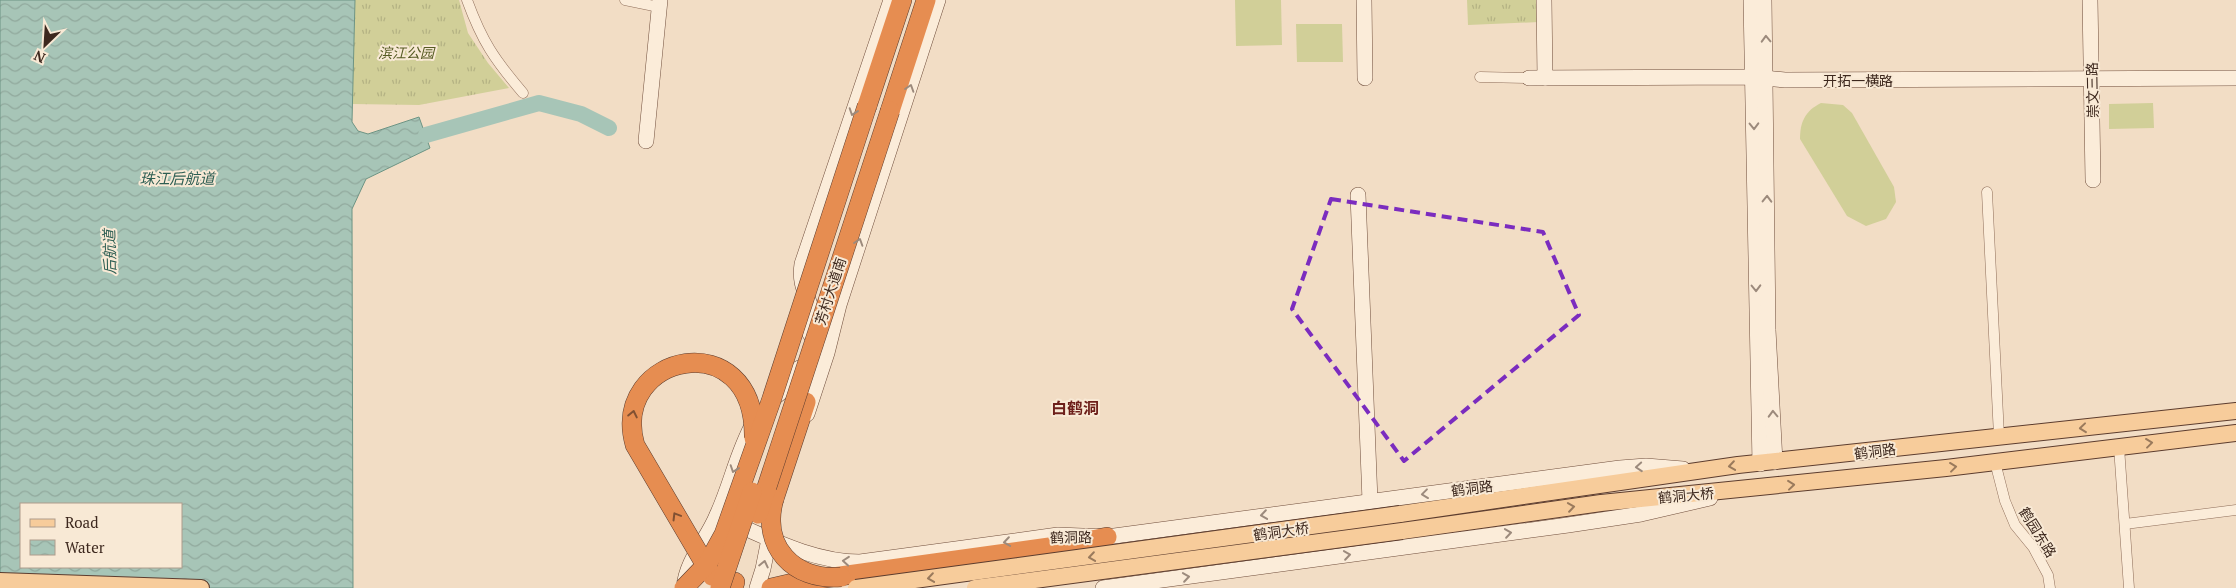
<svg xmlns="http://www.w3.org/2000/svg" width="2236" height="588" font-family="'PT Serif','Noto Sans SC',serif">
<style>
.grass{fill:url(#grass-tufts)}
.pitch{fill:#d1cf98}
.water{fill:url(#water-waves);stroke:#6d9484;fill-rule:evenodd}
.lines{fill:none;stroke-linecap:round;stroke-linejoin:round}
.river{stroke:#a7c5b7;stroke-width:16}
.street-casing{stroke:#8e6d59;stroke-width:11}
.secondary-casing{stroke:#704e3c;stroke-width:16}
.primary-casing{stroke:#5c3c2e;stroke-width:18}
.highway-casing{stroke:#5c3c2e;stroke-width:20}
.street{stroke:#fbecd9;stroke-width:10}
.secondary{stroke:#fbecd9;stroke-width:15}
.primary{stroke:#f7cc9b;stroke-width:16}
.highway{stroke:#e68d51;stroke-width:19}
.primary-bridge-casing{stroke:#5c3c2e;stroke-width:18;stroke-linecap:butt}
.highway-bridge-casing{stroke:#5c3c2e;stroke-width:20;stroke-linecap:butt}
.primary-bridge{stroke:#f7cc9b;stroke-width:16}
.highway-bridge{stroke:#e68d51;stroke-width:19}
.oneway{stroke:#9c8a7c}
.oneway2{stroke:#815032}
.oneway3{stroke:#9a7a5c}
.marked{fill:none;stroke:#7b2cbf;stroke-width:4;stroke-dasharray:10 6;stroke-linejoin:round}
.labels{text-anchor:middle;dominant-baseline:central;stroke-width:4;stroke-linejoin:round;paint-order:stroke}
.park-label{font-size:14px;font-style:italic;fill:#565b23;stroke:#f8e9d5}
.street-label{font-size:14px;fill:#3d281e;stroke:#f8e9d5}
.water-label{font-size:15px;font-style:italic;fill:#2d5e53;stroke:#f8e9d5}
.quarter-label{font-size:16px;font-weight:bold;fill:#6d1f1a;stroke:#f8e9d5}
</style>
<defs>
<pattern id="grass-tufts" width="24" height="20" patternUnits="userSpaceOnUse" patternTransform="scale(1.25)"><rect width="24" height="20" fill="#d1cf98"/><path d="M3 7l-1-3M5 7V3M7 7l1-3M15 17l-1-3M17 17v-4M19 17l1-3" fill="none" stroke="#b4b283"/></pattern>
<pattern id="water-waves" width="16" height="10" patternUnits="userSpaceOnUse" patternTransform="scale(1.25)"><rect width="16" height="10" fill="#a7c5b7"/><path d="M0 5q4-4 8 0t8 0" fill="none" stroke="#91a99d"/></pattern>
</defs>
<rect width="100%" height="100%" fill="#f2ddc5"/>
<g class="grass">
<path d="M355,0H459L468,33L488,63L509,88L419,105L352,104Z"/>
<path d="M1467,0H1537L1539,22L1468,25Z"/>
</g>
<g class="pitch">
<path d="M1235,0H1281L1282,45L1236,46Z"/>
<path d="M1296,24H1342L1343,62H1297Z"/>
<path d="M1821,103L1843,105L1852,113L1894,187L1896,202L1886,219L1866,226L1847,216L1800,139C1800,122 1805,111 1821,103Z"/>
<path d="M2153,103L2154,128L2109,129V104Z"/>
</g>
<path class="water" d="M0,0H355L352,122L358,131L368,134L419,117L430,148L366,179L352,209L353,588H0ZM21,504H181V567H21Z"/>
<g class="lines">
<path class="river" d="M426,135L539,103L581,114L609,128"/>
<defs>
<g id="street">
<path d="M467,0C482,41 494,59 523,93"/>
<path d="M625,0L659,7"/>
<path d="M1480,77L1529,78"/>
<path d="M1987,192L1999,436"/>
<path d="M2119,447L2129,588"/>
<path d="M1995,462L2005,501L2015,525L2033,547L2048,575L2050,588"/>
<path d="M2125,524L2236,510"/>
</g>
<g id="secondary">
<path d="M1364,0L1365,78"/>
<path d="M1544,0L1545,78"/>
<path d="M1751,0L1760,464"/>
<path d="M1764,0L1768,330L1775,462"/>
<path d="M2090,0L2093,180"/>
<path d="M1529,78L1753,77L1785,80L2236,78"/>
<path d="M646,141L660,0"/>
<path d="M1358,195L1370,501"/>
<path d="M810,334C820,301 797,297 802,264L891,0"/>
<path d="M769,402L791,384L799,368"/>
<path d="M807,414L827,353L839,305L938,0"/>
<path d="M717,516C763,535 810,562 860,562L1058,535L1107,537L1620,468L1646,466L1683,469"/>
<path d="M684,588C686,560 707,540 717,515C731,485 737,452 754,422"/>
<path d="M757,588L763,569L771,529"/>
<path d="M1103,588L1568,525L1641,514L1710,498"/>
</g>
<g id="primary">
<path d="M1400,514L1738,465L2236,411"/>
<path d="M1402,531L1601,503L1946,468L2236,433"/>
<path d="M0,581L201,588"/>
</g>
<g id="highway">
<path d="M867,106L902,0"/>
<path d="M890,111L926,0"/>
<path d="M774,499L806,402"/>
<path d="M733,588L735,582"/>
<path d="M771,588L797,582L1071,544L1107,537"/>
</g>
</defs>
<use href="#street" class="street-casing"/>
<use href="#secondary" class="secondary-casing"/>
<use href="#primary" class="primary-casing"/>
<use href="#highway" class="highway-casing"/>
<use href="#street" class="street"/>
<use href="#secondary" class="secondary"/>
<use href="#primary" class="primary"/>
<use href="#highway" class="highway"/>
<defs>
<g id="primary-bridge">
<path d="M856,588L1400,514"/>
<path d="M975,588L1402,531"/>
</g>
<g id="highway-bridge">
<path d="M774,499C761,546 793,581 841,577"/>
<path d="M758,514L890,111"/>
<path d="M712,576L635,445C609,353 756,322 754,438"/>
<path d="M684,588L708,563L724,534L771,401L867,106"/>
<path d="M720,588L752,492"/>
</g>
</defs>
<use href="#primary-bridge" class="primary-bridge-casing"/>
<use href="#highway-bridge" class="highway-bridge-casing"/>
<use href="#primary-bridge" class="primary-bridge"/>
<use href="#highway-bridge" class="highway-bridge"/>
</g>
<defs><path id="oneway-chevron" d="M-2-3.5L2.5 0L-2 3.5" fill="none" stroke-width="1.6" stroke-linecap="round" stroke-linejoin="round" transform="scale(1.25)"/></defs>
<g class="oneway">
<use href="#oneway-chevron" transform="translate(1766 39) rotate(-92)"/>
<use href="#oneway-chevron" transform="translate(910 88) rotate(-72)"/>
<use href="#oneway-chevron" transform="translate(853 112) rotate(109)"/>
<use href="#oneway-chevron" transform="translate(1754 126) rotate(89)"/>
<use href="#oneway-chevron" transform="translate(1767 199) rotate(-89)"/>
<use href="#oneway-chevron" transform="translate(859 242) rotate(-72)"/>
<use href="#oneway-chevron" transform="translate(1756 288) rotate(89)"/>
<use href="#oneway-chevron" transform="translate(1773 414) rotate(-92)"/>
<use href="#oneway-chevron" transform="translate(1639 467) rotate(176)"/>
<use href="#oneway-chevron" transform="translate(734 469) rotate(109)"/>
<use href="#oneway-chevron" transform="translate(1425 494) rotate(173)"/>
<use href="#oneway-chevron" transform="translate(1264 515) rotate(172)"/>
<use href="#oneway-chevron" transform="translate(1508 533) rotate(-8)"/>
<use href="#oneway-chevron" transform="translate(1007 542) rotate(172)"/>
<use href="#oneway-chevron" transform="translate(1347 555) rotate(-8)"/>
<use href="#oneway-chevron" transform="translate(846 561) rotate(-175)"/>
<use href="#oneway-chevron" transform="translate(764 564) rotate(-77)"/>
<use href="#oneway-chevron" transform="translate(1186 577) rotate(-8)"/>
</g>
<g class="oneway2">
<use href="#oneway-chevron" transform="translate(633 414) rotate(-78)"/>
<use href="#oneway-chevron" transform="translate(676 516) rotate(-121)"/>
</g>
<g class="oneway3">
<use href="#oneway-chevron" transform="translate(2083 428) rotate(174)"/>
<use href="#oneway-chevron" transform="translate(2149 443) rotate(-7)"/>
<use href="#oneway-chevron" transform="translate(1732 466) rotate(172)"/>
<use href="#oneway-chevron" transform="translate(1953 467) rotate(-7)"/>
<use href="#oneway-chevron" transform="translate(1791 485) rotate(-6)"/>
<use href="#oneway-chevron" transform="translate(1571 507) rotate(-8)"/>
<use href="#oneway-chevron" transform="translate(1092 557) rotate(172)"/>
<use href="#oneway-chevron" transform="translate(931 578) rotate(172)"/>
</g>
<path class="marked" d="M1331,199L1543,232L1579,315L1404,461L1292,309Z"/>
<g class="labels">
<g class="park-label">
<text x="406" y="52">滨江公园</text>
</g>
<g class="street-label">
<text x="1858" y="80">开拓一横路</text>
<text transform="translate(2092 90) rotate(-91)">崇文三路</text>
<text transform="translate(830 291) rotate(-72)">芳村大道南</text>
<text transform="translate(1875 451) rotate(-7)">鹤洞路</text>
<text transform="translate(1472 488) rotate(-7)">鹤洞路</text>
<text transform="translate(1686 495) rotate(-5)">鹤洞大桥</text>
<text transform="translate(1281 531) rotate(-8)">鹤洞大桥</text>
<text transform="translate(2038 532) rotate(58)">鹤园东路</text>
<text transform="translate(1071 537) rotate(-1)">鹤洞路</text>
</g>
<g class="water-label">
<text x="177" y="178">珠江后航道</text>
<text transform="translate(109 252) rotate(-91)">后航道</text>
</g>
<g class="quarter-label">
<text x="1075" y="408">白鹤洞</text>
</g>
</g>
<rect x="20" y="503" width="162" height="65" fill="#f8e9d5" stroke="#ad9c8c"/>
<rect x="30" y="519" width="25" height="8" fill="#f7cc9b" stroke="#ad9c8c"/>
<text x="65" y="528" font-size="15" fill="#3d281e">Road</text>
<rect x="30" y="540" width="25" height="15" fill="url(#water-waves)" stroke="#ad9c8c"/>
<text x="65" y="553" font-size="15" fill="#3d281e">Water</text>
<g transform="translate(45 45) rotate(205)" stroke="#f8e9d5" stroke-width="4" paint-order="stroke">
<path d="M0-4L9 19L0 12L-9 19Z" fill="#3d281e"/>
<text y="-8" font-size="14" font-weight="bold" text-anchor="middle" fill="#3d281e">N</text>
</g>
</svg>
